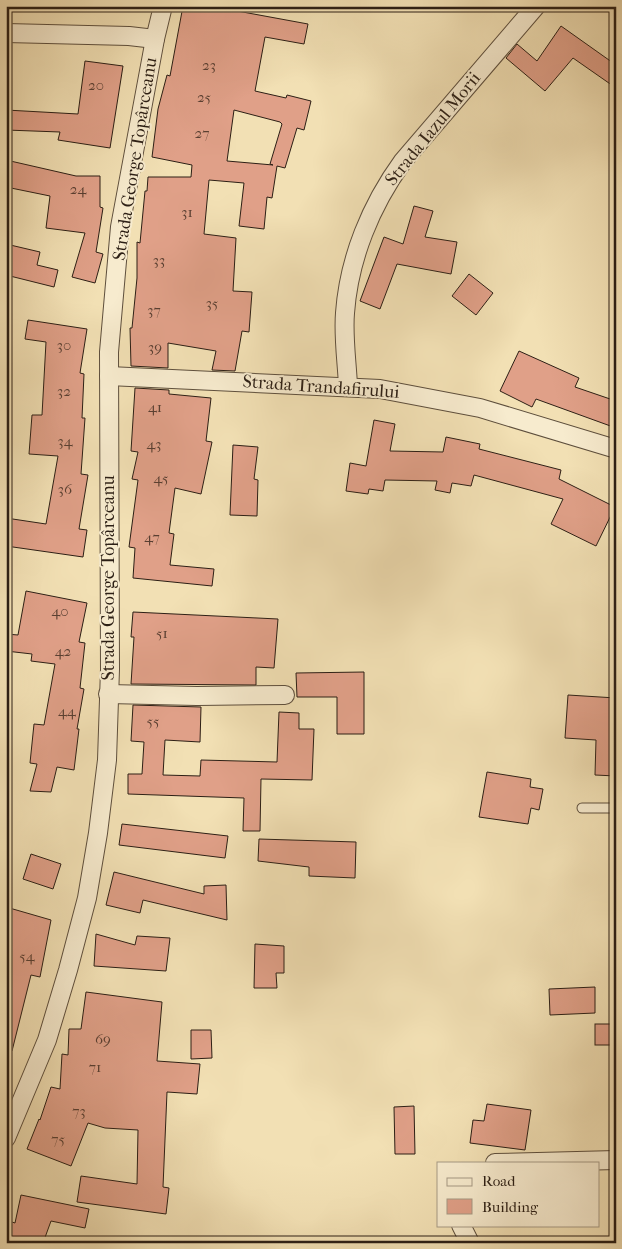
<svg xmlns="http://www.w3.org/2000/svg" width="622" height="1249" font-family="'IM FELL French Canon',serif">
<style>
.building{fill:#e0a088;stroke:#2c1f15;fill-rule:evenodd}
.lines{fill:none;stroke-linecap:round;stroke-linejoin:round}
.service-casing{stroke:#5e4f3d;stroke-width:11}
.minor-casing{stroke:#5e4f3d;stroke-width:20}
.service{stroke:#f7ebce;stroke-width:9}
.minor{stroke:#f7ebce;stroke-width:18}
.labels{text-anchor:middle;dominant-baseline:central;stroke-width:4;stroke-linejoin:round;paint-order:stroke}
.number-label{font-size:15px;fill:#593f32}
.street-label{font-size:18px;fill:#2c1f15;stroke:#f7ebce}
</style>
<rect width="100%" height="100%" fill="#f2e0b4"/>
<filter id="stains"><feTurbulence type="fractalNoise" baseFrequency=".004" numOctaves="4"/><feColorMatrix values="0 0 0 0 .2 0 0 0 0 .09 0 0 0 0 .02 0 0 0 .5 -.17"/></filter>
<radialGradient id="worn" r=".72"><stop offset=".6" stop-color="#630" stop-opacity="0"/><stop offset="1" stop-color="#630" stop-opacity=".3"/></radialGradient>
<g class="building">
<path d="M183,6H210L308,24L304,44L265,37L255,91L286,98L287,95L311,101L304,130L297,128L285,168L277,166L272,198L267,197L264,229L239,226L244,183L209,180L204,234L236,238L233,291L252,292L249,332L242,331L235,371L212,370L216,351L168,343V368L131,366L130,328H132L137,278V242L140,243L145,191H147L148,177H191L192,165L152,157L158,109L167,75L170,76ZM234,110L280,122L282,124L270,164L273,165L227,161Z"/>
<path d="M561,26L616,65V88L573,58L545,91L506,58L517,44L537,61Z"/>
<path d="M85,61L123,66L110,148L58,140L60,132L6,130V110L78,114Z"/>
<path d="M6,160L76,176H100V207L103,208L96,252L103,254L95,283L72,277L85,233L46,228L50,196L6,187Z"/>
<path d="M414,206L433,211L425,237L457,242L451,274L397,264L380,309L360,301L384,237L403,244Z"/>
<path d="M6,244L40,252L37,265L58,270L54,287L6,275Z"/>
<path d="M469,274L493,293L476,315L452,296Z"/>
<path d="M28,320L87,329L80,373L84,374L82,418H85L81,474L88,475L79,529L87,530L83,557L6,546V518L46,524L58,456L29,454L32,415H42L46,342L25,339Z"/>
<path d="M519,351L579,378L575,387L616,401V428L536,399L532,407L500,391Z"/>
<path d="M135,388L169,390V394L211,398L206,441L212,442L201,494L175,488L169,533L174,534L170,565L214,569L212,586L133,578L135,548L129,547L138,480L132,479L138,452L131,451Z"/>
<path d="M374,420L395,424L390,451L443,452L446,437L480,444L479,449L561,470L559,479L615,507L596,546L551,524L563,499L474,475L471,486L452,483L450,493L435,490L437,481L385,480L383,491L369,489L368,494L346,491L350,463L366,466Z"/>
<path d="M233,445L258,447L254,479L258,480L257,516L230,515Z"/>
<path d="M26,591L87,603L79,642L85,643L80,688L84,689L77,729H79L74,770L57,767L51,792L30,791L37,764L30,763L34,724L44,725L55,664L31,661L32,654L6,651V634L18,635Z"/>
<path d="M133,612L278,619L274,668L256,667V685L131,684L134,637H131Z"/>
<path d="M364,672V734H337V697H297L296,673Z"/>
<path d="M568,695L616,698V776L595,775L596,740L565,738Z"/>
<path d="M133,705L201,707L200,742L165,740L163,775L200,776L201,760L277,762L279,712L299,713V729H314L312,780L261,779L260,831H243L244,798L128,794V774H142L144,742L131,741Z"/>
<path d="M487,772L531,779L530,787L543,789L539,810L531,808L528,824L479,817Z"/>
<path d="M122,824L228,836L225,858L119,845Z"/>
<path d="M259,839L356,842L355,878L309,876V867L258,861Z"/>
<path d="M31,854L61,864L53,889L23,879Z"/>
<path d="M114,872L204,894V886L226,885L227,920L143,900L140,913L106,905Z"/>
<path d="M6,907L51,920L40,977L31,975L12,1051L6,1050Z"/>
<path d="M96,934L135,945L137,936L170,938L166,971L94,966Z"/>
<path d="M255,944L284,946V973H276L277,988H254Z"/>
<path d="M595,987V1013L550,1015L549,989Z"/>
<path d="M86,992L162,1002L157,1061L200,1064L197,1094L167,1092L163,1187L169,1188L166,1214L77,1202L81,1176L137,1184L138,1130L105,1128L88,1123L71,1166L27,1149L39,1119L40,1120L51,1087L60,1089L62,1054L68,1055L69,1029H81Z"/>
<rect x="595" y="1024" width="21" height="21"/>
<path d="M191,1030H211L212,1058L191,1059Z"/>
<path d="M487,1104L531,1110L525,1150L470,1143L473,1120L484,1121Z"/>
<path d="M414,1106L415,1154H395L394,1107Z"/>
<path d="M21,1195L89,1209L85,1228L51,1221L43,1243H6V1220L15,1223Z"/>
</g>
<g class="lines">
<defs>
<path id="service" d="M582,808H616"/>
<g id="minor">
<path d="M6,33L129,36L155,39"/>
<path d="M109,376L380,389L480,408L616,449"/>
<path d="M348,386C347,362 343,337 345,313C349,258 371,205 403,161L536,6"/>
<path d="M108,694L197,696L285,695"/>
<path d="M6,1138L47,1040L68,970L87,898L98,833L107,760L110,669L109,352L120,227L155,39L163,6"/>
<path d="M495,1163L616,1160"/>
<path d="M461,1225L470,1243"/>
</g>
</defs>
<use href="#service" class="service-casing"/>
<use href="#minor" class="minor-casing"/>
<use href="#service" class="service"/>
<use href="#minor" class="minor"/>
</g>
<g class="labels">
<g class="number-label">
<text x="209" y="65">23</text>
<text x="96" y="85">20</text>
<text x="204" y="97">25</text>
<text x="202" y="133">27</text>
<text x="78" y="189">24</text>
<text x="187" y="212">31</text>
<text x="159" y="260">33</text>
<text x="212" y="303">35</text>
<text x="154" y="310">37</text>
<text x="64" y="345">30</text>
<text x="155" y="347">39</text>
<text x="64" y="391">32</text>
<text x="155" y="407">41</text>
<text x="65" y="441">34</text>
<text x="154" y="444">43</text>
<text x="161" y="478">45</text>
<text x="65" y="489">36</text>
<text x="152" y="537">47</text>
<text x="60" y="611">40</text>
<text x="162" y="633">51</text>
<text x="63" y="651">42</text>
<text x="67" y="711">44</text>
<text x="153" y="721">55</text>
<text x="27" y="956">54</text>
<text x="103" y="1039">69</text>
<text x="95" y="1067">71</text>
<text x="79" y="1111">73</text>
<text x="58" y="1139">75</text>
</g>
<g class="street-label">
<text transform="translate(433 129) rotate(-51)">Strada Iazul Morii</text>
<text transform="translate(135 159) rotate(-81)">Strada George Topârceanu</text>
<text transform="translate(321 387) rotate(4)">Strada Trandafirului</text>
<text transform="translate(108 578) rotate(-90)">Strada George Topârceanu</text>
</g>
</g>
<rect width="622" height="1249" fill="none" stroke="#f2e0b4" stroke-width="25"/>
<rect x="8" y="8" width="607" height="1234" fill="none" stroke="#2c1f15" stroke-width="2.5"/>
<rect x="12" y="12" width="597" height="1224" fill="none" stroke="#2c1f15"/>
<rect x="437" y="1162" width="162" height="65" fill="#f7ebce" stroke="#a69984"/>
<rect x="447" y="1178" width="25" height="8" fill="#f7ebce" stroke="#a69984"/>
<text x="482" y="1186" font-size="15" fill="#2c1f15">Road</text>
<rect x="447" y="1199" width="25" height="15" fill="#e0a088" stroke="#a69984"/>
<text x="482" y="1212" font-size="15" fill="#2c1f15">Building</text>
<rect width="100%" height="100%" filter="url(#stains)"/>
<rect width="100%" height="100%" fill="url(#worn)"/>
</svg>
